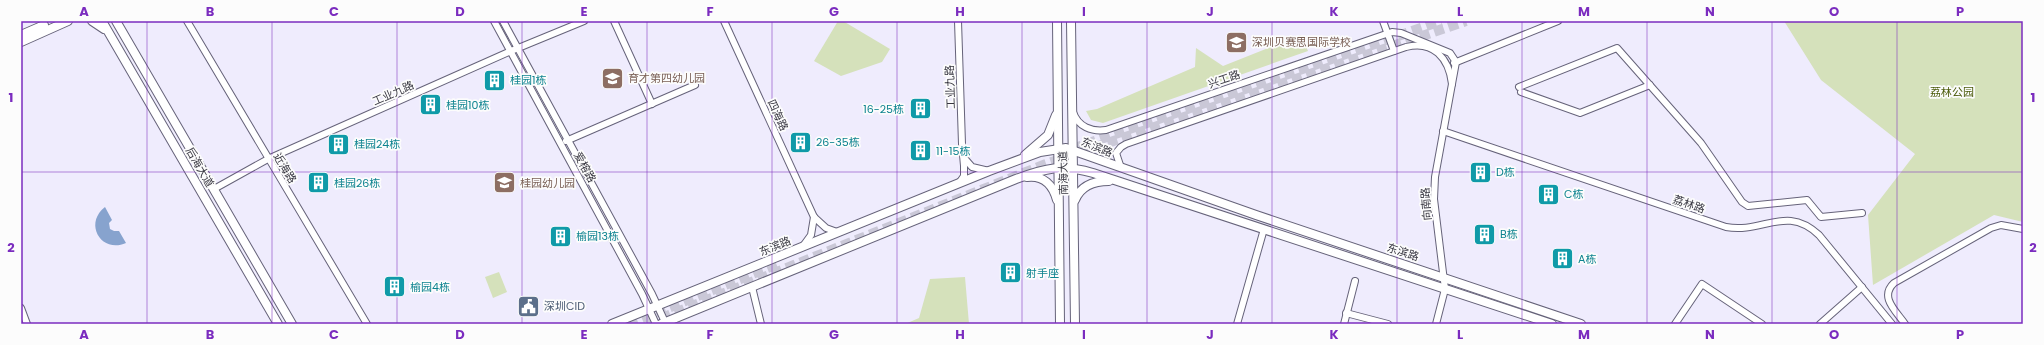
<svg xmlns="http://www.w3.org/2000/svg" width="2044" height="345" font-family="Poppins,'Noto Sans SC',sans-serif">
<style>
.green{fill:#d5e1bb}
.water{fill:#87a3ce}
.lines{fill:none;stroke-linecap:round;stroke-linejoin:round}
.highway-tunnel{stroke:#cac8d7;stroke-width:10;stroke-dasharray:10 5;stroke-linecap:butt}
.minor-casing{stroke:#66637a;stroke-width:8}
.major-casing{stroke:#66637a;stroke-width:10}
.minor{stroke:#fff;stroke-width:6}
.major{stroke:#fff;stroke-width:8}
.grid{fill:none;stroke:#7b2cbf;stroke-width:1;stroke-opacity:0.55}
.labels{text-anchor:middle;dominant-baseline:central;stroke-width:3.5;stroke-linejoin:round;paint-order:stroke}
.education-label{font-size:11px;fill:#785e54;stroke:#fcfcfc;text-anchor:start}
.street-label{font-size:11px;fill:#373640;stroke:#fcfcfc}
.culture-label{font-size:11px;fill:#0d838f;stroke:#fcfcfc;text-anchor:start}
.park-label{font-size:11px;fill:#4a5a09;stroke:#fcfcfc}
.service-label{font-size:11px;fill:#4e5e75;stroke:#fcfcfc;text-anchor:start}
.neatline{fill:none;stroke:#7b2cbf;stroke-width:1.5}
.grid-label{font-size:13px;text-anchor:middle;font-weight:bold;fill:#7b2cbf}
</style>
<rect width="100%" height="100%" fill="#efecfd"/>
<g class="green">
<path d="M838,21H843L890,49L882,62L841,76L814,61Z"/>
<path d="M1784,21H2023V222L1994,215L1873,285L1868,215L1915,154L1821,80Z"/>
<path d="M1301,35L1308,51L1103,123L1091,120L1086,111L1097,109L1195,67L1196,48L1223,66Z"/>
<path d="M499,272L507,292L493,298L485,277Z"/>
<path d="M965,277L969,324H905L919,318L930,279Z"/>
</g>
<path class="water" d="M105,207L112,220L109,223L110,229L114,231H119L126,243C102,254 83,224 105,207Z"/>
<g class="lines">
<g class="highway-tunnel">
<path d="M1072,149L1441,21"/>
<path d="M628,324L780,263"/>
<path d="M647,324L1046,164L1466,21"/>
</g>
<defs>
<g id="minor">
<path d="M187,21L367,324"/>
<path d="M494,21L642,294L656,324"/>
<path d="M503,21L652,294L665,322"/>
<path d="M614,21L652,104"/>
<path d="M724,21L814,217L826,228L837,232"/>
<path d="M958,21L962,144L964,166V176L959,183"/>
<path d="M1383,21L1394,51"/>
<path d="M1454,63L1558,21"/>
<path d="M1519,87L1617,48L1701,143L1742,202L1748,206L1807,200L1821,217L1862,213"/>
<path d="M1521,92L1580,113L1650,85"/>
<path d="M1073,112C1078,127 1092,132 1106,130L1392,32L1401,33L1450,53L1456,62"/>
<path d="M1443,131L1726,227C1763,234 1786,204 1819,235L1892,324"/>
<path d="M566,141L695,85"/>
<path d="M965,159L972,167L989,171"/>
<path d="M1121,168L1116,153L1121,147L1126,144L1406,47C1433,40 1449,58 1452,84"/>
<path d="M214,189L268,159L511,51L584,21"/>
<path d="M803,246L811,235L814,217"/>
<path d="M752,287L761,324"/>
<path d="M21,308L27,324"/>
<path d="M1346,313L1388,324"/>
<path d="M1237,324L1264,229"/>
<path d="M1344,324L1355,281"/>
<path d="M1436,324L1445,289L1434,199L1435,177L1456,62"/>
<path d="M1675,324L1702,284L1762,324"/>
<path d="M1820,324L1862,287"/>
<path d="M1905,324C1896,311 1879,297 1894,283L1991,228L2001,225L2023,229"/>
</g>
<g id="major">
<path d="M92,21L104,29"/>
<path d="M102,21L278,324"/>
<path d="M116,21L292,324"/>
<path d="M1057,21L1060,324"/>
<path d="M1071,21L1075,324"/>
<path d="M21,35L44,25"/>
<path d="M21,42L68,21"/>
<path d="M1025,155L1048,135L1056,115"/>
<path d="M1027,177C1043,175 1053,185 1057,200"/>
<path d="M1075,200C1081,185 1094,181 1109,181"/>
<path d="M612,324L989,171L1040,152L1066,148L1256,215L1581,324"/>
<path d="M661,324L1016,179C1046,168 1061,164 1093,173L1552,324"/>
</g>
</defs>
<use href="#minor" class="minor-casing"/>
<use href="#major" class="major-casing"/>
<use href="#minor" class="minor"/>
<use href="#major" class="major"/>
</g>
<path class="grid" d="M147,21V324M272,21V324M397,21V324M522,21V324M647,21V324M772,21V324M897,21V324M1022,21V324M1147,21V324M1272,21V324M1397,21V324M1522,21V324M1647,21V324M1772,21V324M1897,21V324M21,172H2023"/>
<defs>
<symbol id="school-square" viewBox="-11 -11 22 22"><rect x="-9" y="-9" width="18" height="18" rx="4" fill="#8d6e63" stroke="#fcfcfc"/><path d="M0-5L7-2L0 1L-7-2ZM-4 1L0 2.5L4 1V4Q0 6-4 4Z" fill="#fff"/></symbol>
<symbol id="building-square" viewBox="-11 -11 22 22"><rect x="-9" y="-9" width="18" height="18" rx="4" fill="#0f9aa8" stroke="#fcfcfc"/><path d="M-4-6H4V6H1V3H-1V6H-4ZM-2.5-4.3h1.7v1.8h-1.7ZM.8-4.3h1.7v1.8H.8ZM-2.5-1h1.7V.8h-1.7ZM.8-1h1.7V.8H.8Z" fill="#fff"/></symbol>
<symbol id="civic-square" viewBox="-11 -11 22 22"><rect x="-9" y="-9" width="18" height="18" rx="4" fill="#5c6f8a" stroke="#fcfcfc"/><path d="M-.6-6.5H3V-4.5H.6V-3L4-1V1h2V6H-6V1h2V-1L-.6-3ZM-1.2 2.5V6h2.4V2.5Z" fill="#fff"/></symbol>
</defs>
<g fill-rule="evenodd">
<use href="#school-square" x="1224" y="30" width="25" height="25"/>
<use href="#school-square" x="600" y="66" width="25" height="25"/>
<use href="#building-square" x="482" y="68" width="25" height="25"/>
<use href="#building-square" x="418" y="92" width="25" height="25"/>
<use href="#building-square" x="908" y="96" width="25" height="25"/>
<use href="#building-square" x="788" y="130" width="25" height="25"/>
<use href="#building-square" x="326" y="132" width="25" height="25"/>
<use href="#building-square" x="908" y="138" width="25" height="25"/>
<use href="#building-square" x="1468" y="160" width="25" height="25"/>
<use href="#building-square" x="306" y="170" width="25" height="25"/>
<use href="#school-square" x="492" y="170" width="25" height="25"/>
<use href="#building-square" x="1536" y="182" width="25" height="25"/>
<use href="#building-square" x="1472" y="222" width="25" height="25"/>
<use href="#building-square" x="548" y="224" width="25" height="25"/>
<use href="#building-square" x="1550" y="246" width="25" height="25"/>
<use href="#building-square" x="998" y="260" width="25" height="25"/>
<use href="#building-square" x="382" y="274" width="25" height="25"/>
<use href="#civic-square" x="516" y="294" width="25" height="25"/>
</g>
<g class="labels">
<g class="education-label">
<text x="1252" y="42">深圳贝赛思国际学校</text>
<text x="628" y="78">育才第四幼儿园</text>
<text x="520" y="183">桂园幼儿园</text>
</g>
<g class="street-label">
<text transform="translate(1224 79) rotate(-19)">兴工路</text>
<text transform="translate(950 87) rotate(-92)">工业九路</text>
<text transform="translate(393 93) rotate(-24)">工业九路</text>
<text transform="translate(778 115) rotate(65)">四海路</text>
<text transform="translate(1097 147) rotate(22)">东滨路</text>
<text transform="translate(200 167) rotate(60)">后海大道</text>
<text transform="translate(585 167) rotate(61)">爱榕路</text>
<text transform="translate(285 168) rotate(59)">近海路</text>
<text transform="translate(1063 173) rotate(-91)">南海大道</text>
<text transform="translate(1426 204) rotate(-94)">向南路</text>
<text transform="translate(1689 204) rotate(19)">荔林路</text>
<text transform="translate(775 246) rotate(-22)">东滨路</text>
<text transform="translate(1403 252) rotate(18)">东滨路</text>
</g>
<g class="culture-label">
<text x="510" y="80">桂园1栋</text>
<text x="446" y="105">桂园10栋</text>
<text x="904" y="109" text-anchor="end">16-25栋</text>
<text x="816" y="142">26-35栋</text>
<text x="354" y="144">桂园24栋</text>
<text x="936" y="151">11-15栋</text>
<text x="1496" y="172">D栋</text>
<text x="334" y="183">桂园26栋</text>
<text x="1564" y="194">C栋</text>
<text x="1500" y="234">B栋</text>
<text x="576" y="236">榆园13栋</text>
<text x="1578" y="259">A栋</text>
<text x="1026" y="273">射手座</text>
<text x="410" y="287">榆园4栋</text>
</g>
<g class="park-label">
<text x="1952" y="92">荔林公园</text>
</g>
<g class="service-label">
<text x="544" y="306">深圳CID</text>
</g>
</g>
<rect width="2044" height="345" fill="none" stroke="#fcfcfc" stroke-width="44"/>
<rect x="22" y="22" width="2000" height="301" class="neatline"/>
<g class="grid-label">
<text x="84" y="16">A</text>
<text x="210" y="16">B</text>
<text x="334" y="16">C</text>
<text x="460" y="16">D</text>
<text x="584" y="16">E</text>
<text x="710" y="16">F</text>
<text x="834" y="16">G</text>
<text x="960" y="16">H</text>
<text x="1084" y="16">I</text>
<text x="1210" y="16">J</text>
<text x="1334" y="16">K</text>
<text x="1460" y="16">L</text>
<text x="1584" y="16">M</text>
<text x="1710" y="16">N</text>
<text x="1834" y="16">O</text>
<text x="1960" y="16">P</text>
<text x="11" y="102">1</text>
<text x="2033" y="102">1</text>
<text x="11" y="252">2</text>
<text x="2033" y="252">2</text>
<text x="84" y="339">A</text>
<text x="210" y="339">B</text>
<text x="334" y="339">C</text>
<text x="460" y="339">D</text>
<text x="584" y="339">E</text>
<text x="710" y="339">F</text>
<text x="834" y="339">G</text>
<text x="960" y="339">H</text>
<text x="1084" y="339">I</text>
<text x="1210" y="339">J</text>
<text x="1334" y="339">K</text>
<text x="1460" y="339">L</text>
<text x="1584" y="339">M</text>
<text x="1710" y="339">N</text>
<text x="1834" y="339">O</text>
<text x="1960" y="339">P</text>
</g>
</svg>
